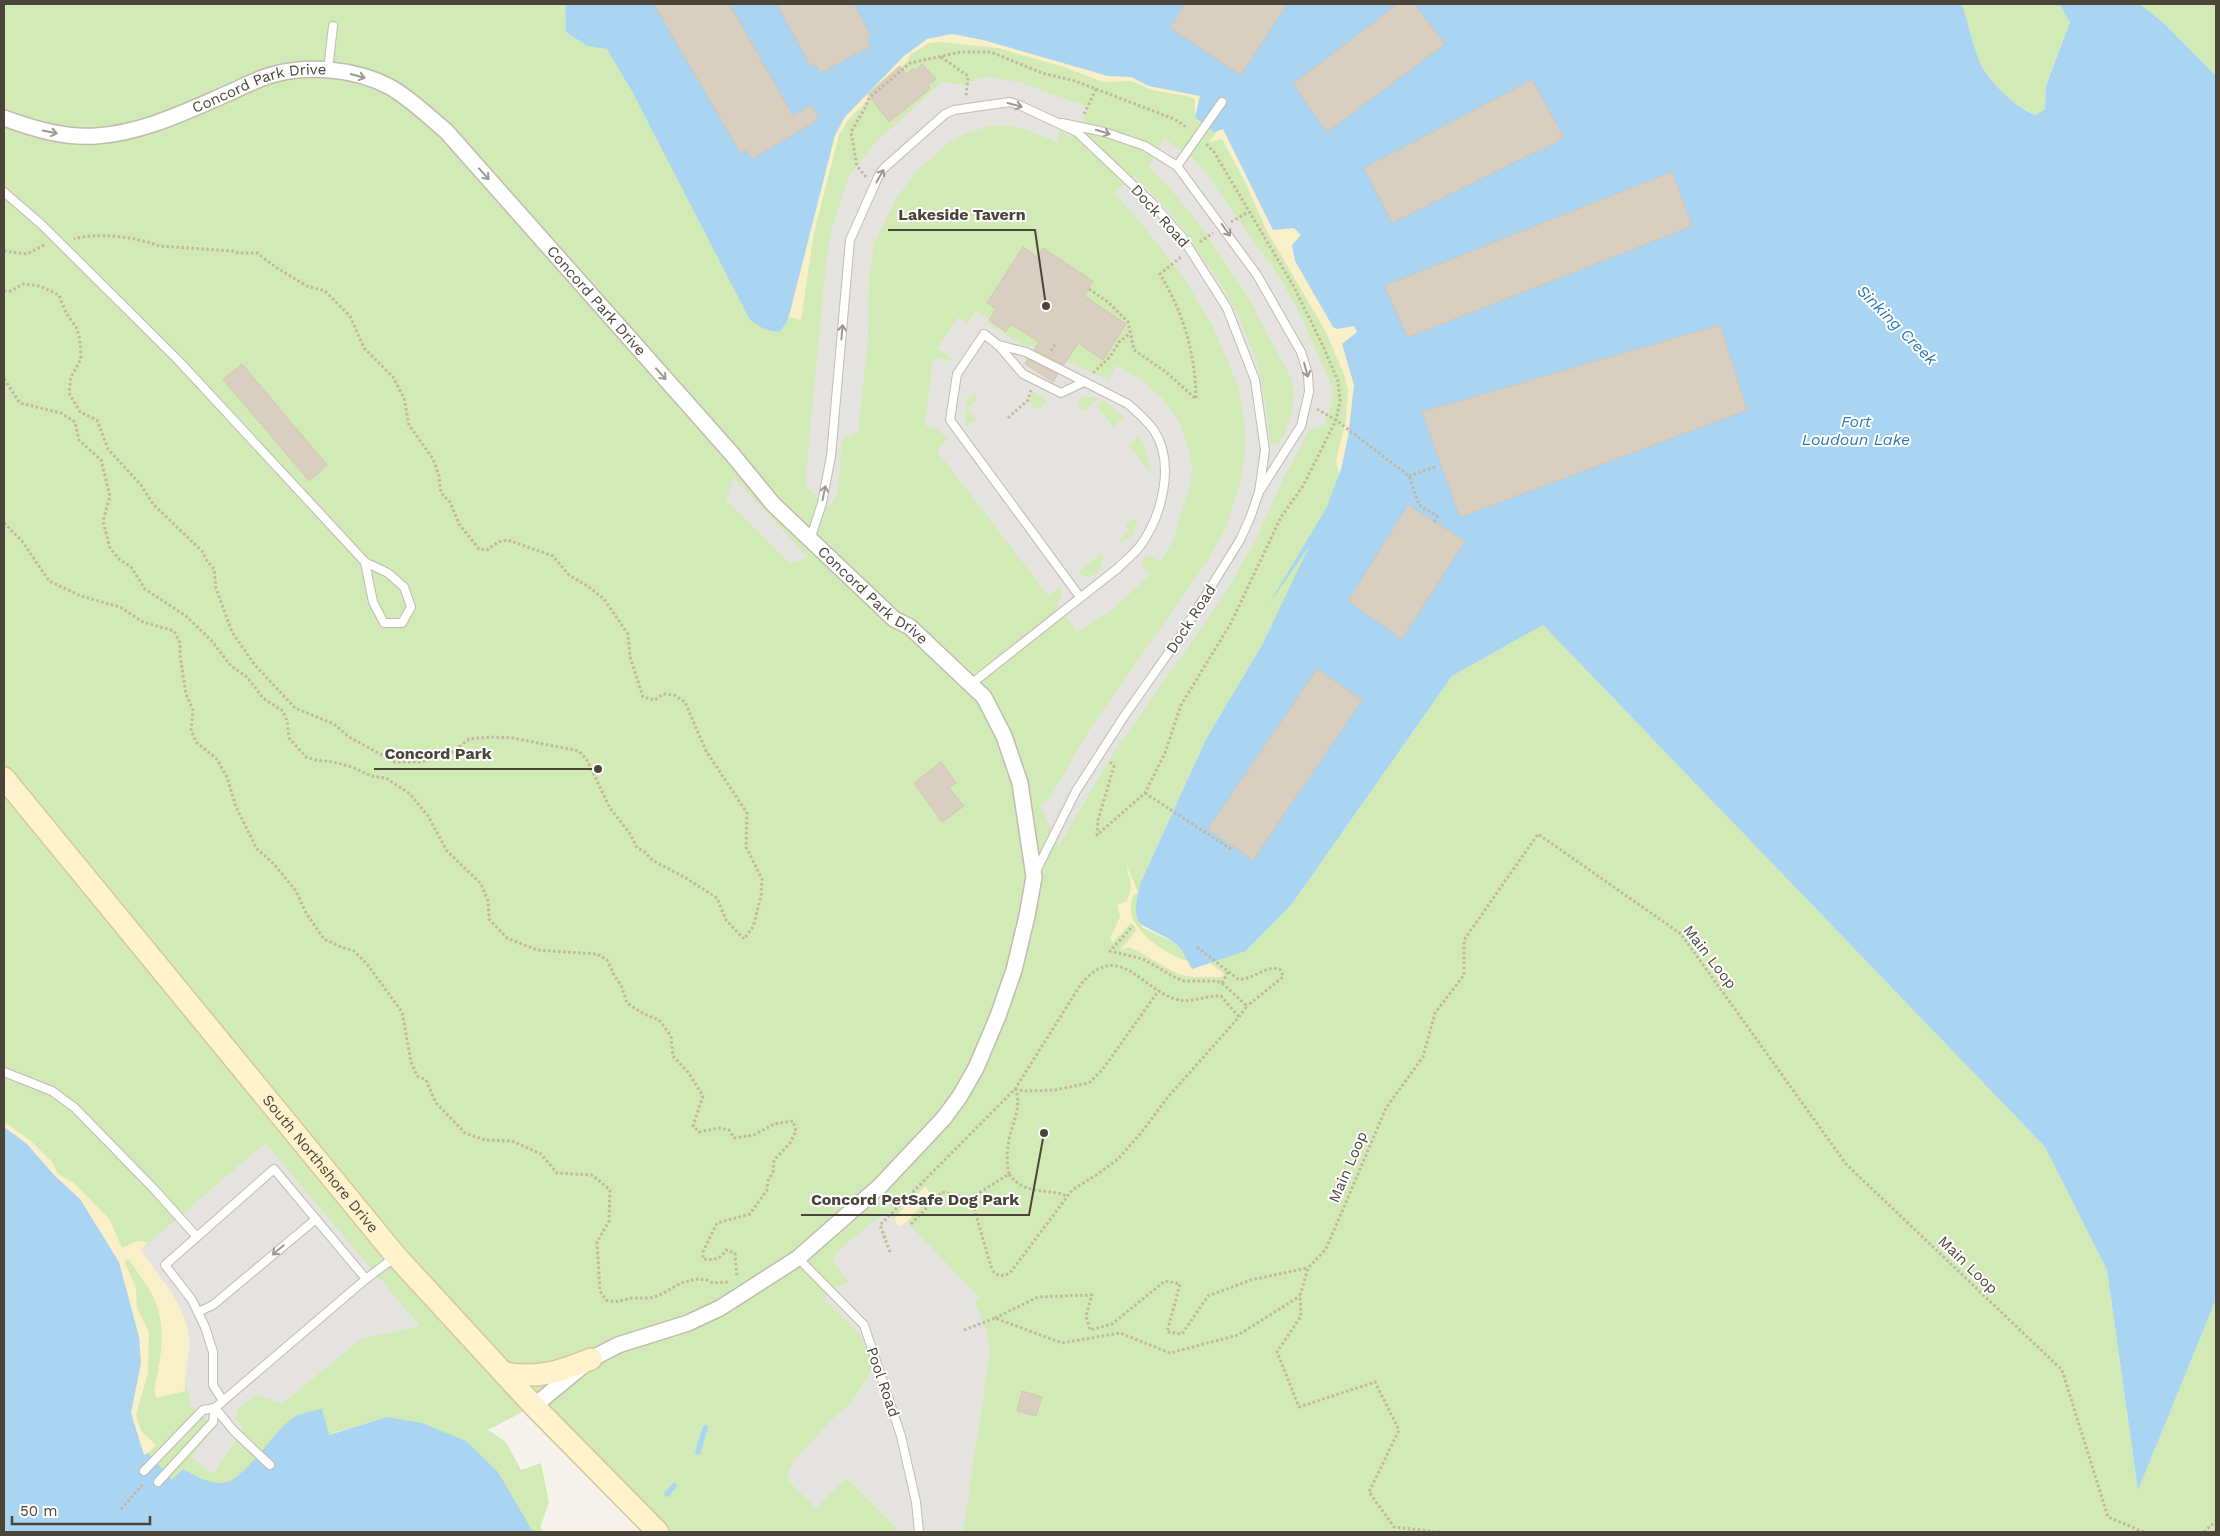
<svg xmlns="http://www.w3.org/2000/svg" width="2220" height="1536" font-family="'Work Sans',sans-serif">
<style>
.green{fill:#d2eab5}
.sand{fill:#f9efc9}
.parking{fill:#e5e3e0;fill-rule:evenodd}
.water{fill:#a9d4f2}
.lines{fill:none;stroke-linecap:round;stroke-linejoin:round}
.stream{stroke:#a9d4f2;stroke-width:5.5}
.building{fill:#d8cfc1;stroke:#d3c7b4}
.lane-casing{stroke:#c2bbae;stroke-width:10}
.street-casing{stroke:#c2bbae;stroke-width:18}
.secondary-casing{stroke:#d6c79b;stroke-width:24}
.path{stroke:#c4b79f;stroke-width:3;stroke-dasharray:2.5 2.5;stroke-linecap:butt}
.lane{stroke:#fff;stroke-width:8}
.street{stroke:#fff;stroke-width:15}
.secondary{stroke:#fff3cd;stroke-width:21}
.oneway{stroke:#9c9892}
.labels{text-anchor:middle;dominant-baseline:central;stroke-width:4;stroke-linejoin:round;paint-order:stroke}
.street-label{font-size:15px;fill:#4b4439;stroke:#fff}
.water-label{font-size:16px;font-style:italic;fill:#2e7ab2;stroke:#fff}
.leader{fill:none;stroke:#4b4439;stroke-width:2}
.callout-dot{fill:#4b4439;stroke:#fff;stroke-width:2}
.callout-label{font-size:16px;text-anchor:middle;font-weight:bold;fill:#4b4439;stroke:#fff;stroke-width:4;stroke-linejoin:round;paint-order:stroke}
</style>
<rect width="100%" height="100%" fill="#f6f3ec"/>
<g class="green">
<path d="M4,4H565L566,32L587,46L607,48L634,95L824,135L929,30L1204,91L1379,391L1304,560L1262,645L1206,739L1140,884L1142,927L1177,944L1183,953L1246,951L1292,904L1452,676L1543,625L2045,1147L2107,1270L2138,1489L2216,1299V1532H655L534,1406L488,1430L506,1442L521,1470L541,1463L549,1502L541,1525L542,1532H533L530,1528L387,1417L317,1438L287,1472L154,1500L4,1138Z"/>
<path d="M1962,4H2059L2070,22L2046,84L2045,109L2037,115C2017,109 1993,85 1982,67C1974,52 1968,21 1962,4Z"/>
<path d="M2140,4H2216V76L2166,25Z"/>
</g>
<g class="sand">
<path d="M978,30L1213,94L1195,117V100L1191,97L1152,90L1131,81L1103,82L1064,67L998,48L941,42L930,43L911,54L907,61L849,119L839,135L814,232L801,320L789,317L787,322L824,135L904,41Z"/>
<path d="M1232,112L1317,240L1371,364L1340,478L1336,461L1346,419L1348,391L1345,377L1326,332L1267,231L1246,184L1222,139L1209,142Z"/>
<path d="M1126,864L1138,892L1133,896C1132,901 1130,907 1131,912C1134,934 1175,962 1196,962C1200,963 1204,961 1208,961L1224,974L1222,977C1210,977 1197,978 1186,976C1171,973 1146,954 1129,947L1120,950L1137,930L1131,923L1113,942L1110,939L1120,916L1117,905L1127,901C1135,882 1129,882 1126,864Z"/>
<path d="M4,1122L30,1140L52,1162L58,1174L74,1183L110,1220L122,1248L137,1241L147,1242L142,1250C161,1276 187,1307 190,1341C192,1357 184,1375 185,1391L157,1398L154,1391C160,1361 167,1332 156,1303C150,1288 138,1273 129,1260L126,1259L125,1263L136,1288L137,1308L149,1332L148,1373L136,1415L141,1431L156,1445L137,1464L4,1138Z"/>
<path d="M926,1186L930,1196L907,1222L898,1227L894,1219L898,1214Z"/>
</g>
<g class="parking">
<path d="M990,77L1019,82L1088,107L1084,118L1070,138L1058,127L1059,143L1024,129L1011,126H990L966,133L948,143L917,171L895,200L874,244L869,274L868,340L858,432L842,440L838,490L830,507L805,485L826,263L833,225L843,194L850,175L876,142L942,82L964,85L979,78Z"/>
<path d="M1164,138L1201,166L1281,280L1301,316L1331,385L1333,399L1324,425L1310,429L1305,438L1282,481L1257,537L1225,594L1112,755L1059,846L1040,805L1049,799L1090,729L1209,559L1227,525L1241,479L1245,451V427L1240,393L1230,366L1213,327L1186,281L1143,225L1114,193L1134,176L1170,212L1185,231L1222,286L1239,318L1251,346L1261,377L1271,445H1277L1284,436L1291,416L1294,398L1292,380L1248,297L1198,222L1173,192L1148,167Z"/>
<path d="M976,311L989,319L987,323L1021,344L1033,346L1109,380L1116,365L1142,380L1162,398L1172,411L1180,425L1188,447L1192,464L1191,480L1174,538L1161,562L1147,555L1140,564L1150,575L1111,611L1077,632L1056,603L1062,597V590L1059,588L1048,595L937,451L947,439L937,428L925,426L933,358L951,361L953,359L937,348L959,317L968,323ZM1033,392L1046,400L1045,404L1036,410L1029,401ZM974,393L976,395L977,400L968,408L976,420L965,427L967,399L971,394ZM1086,396L1099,399L1083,411L1079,408L1078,403L1081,398ZM1103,400L1124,417L1113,427L1096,405ZM1138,437L1141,439L1144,445L1149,462L1150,473L1128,445ZM1135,518L1138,520L1132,536L1120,543L1119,540L1129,531L1125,525ZM1099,555H1102L1103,559L1098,573L1087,577L1077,574Z"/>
<path d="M734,478L808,557L791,564L726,499Z"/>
<path d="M265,1143L420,1326L361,1339L282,1404L257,1395L238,1408L235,1418L244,1429L213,1474L191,1457L215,1428L191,1406L185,1380L190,1343L187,1323L174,1296L141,1250Z"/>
<path d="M888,1212L891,1213L898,1227L907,1222L979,1297L975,1302L988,1336L990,1352L963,1532H900L846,1478L816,1508L789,1482L787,1476L794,1460L840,1411L850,1404L872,1371V1365L861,1336L824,1299L836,1287L849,1282L833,1261L836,1253L872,1222Z"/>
</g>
<g class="water">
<path d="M565,4H1962C1968,21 1974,51 1982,67C1993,85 2017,109 2036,115L2045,109L2046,85L2070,22L2059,4H2140L2166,25L2216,76V1299L2138,1490L2107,1270L2045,1147L1543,625L1452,676L1292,904L1246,951L1192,969C1187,961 1182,948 1175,943C1141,920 1129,933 1140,884L1206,739L1262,645L1310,545L1267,607L1327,507L1341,469L1348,437L1354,385L1342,344L1357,332L1354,326L1337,329L1333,327L1295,261L1292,245L1301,235L1294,228L1273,230L1223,129L1214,132L1195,117L1200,96L1149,86L1131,77L1108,76L983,40L952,34L927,39L904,56L845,117L835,135L790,312L787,322L779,332L764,329L750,320L634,95L607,49L587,46L566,32Z"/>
<path d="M4,1127L27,1144L55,1176L80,1199L119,1262L139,1337L141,1363L131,1413L144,1455L148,1453L172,1480L183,1469C196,1476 208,1484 223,1483C243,1483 275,1428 296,1416C303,1412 314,1411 322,1409L329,1435L387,1417L422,1423L466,1441L498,1472L533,1532H4Z"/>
</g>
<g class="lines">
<g class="stream">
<path d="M698,1452L705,1428"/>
<path d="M667,1494L674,1486"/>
</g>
</g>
<g class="building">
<path d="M654,4H729L793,116L811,105L819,119L752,159L747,150L741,154Z"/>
<path d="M777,4H854L870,35L866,38L871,46L820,73L816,65L811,67Z"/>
<path d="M1185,4H1287L1241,75L1170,28Z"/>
<path d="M1398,4H1414L1445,44L1327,132L1293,84Z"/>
<path d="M922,64L936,79L928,85L930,89L889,122L868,94L900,66L907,75L913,68L915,71Z"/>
<path d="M1532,80L1564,138L1392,223L1364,168Z"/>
<path d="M1672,172L1692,226L1408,337L1384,286Z"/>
<path d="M1023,247L1038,257L1043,248L1093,281L1084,296L1126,324L1103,360L1078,343L1064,365L1034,350L1039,342L1011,324L1006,332L989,320L996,309L987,303Z"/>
<path d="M1720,325L1747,410L1460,517L1422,412Z"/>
<path d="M1028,359L1058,374L1053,382L1025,364Z"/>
<path d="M242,364L327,465L309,481L223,379Z"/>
<path d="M1408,505L1465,541L1402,639L1348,601Z"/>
<path d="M1317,669L1362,700L1253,860L1208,829Z"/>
<path d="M941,762L956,783L949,788L964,806L942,822L914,783Z"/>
<path d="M1022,1391L1042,1397L1036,1416L1017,1411Z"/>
</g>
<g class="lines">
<defs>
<g id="lane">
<path d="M328,70L333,26"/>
<path d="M1062,123L1104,132L1145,146L1177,166L1257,275L1301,352L1308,374L1309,392L1301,426L1261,489"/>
<path d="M1177,166L1222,102"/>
<path d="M4,192L41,224L178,360L365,562L388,573L404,587L411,607L402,623H384L373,602L365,562"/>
<path d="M810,540L822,503L831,456L850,240L879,175L884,168L945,114L954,110L1010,102L1019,105L1077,132L1152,203L1182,237L1227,308L1255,380L1265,450L1259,492L1250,518L1240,540L1181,635L1125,715L1076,791L1035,873"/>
<path d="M1080,597L950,420L957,374L984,334L998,345L1023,374L1061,393L1084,382"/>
<path d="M971,684L1118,568C1125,561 1134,554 1140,546C1162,516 1175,465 1155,432C1148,421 1138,413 1128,404L1026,352L998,345"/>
<path d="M4,1072L52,1091L75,1108L154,1189L197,1237"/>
<path d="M798,1258L864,1325L901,1436L916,1502L919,1532"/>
<path d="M366,1279L223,1401L213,1385V1352L205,1327L192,1300L165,1265L274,1169L366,1279L395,1257"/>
<path d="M198,1312L213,1305L316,1219"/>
<path d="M215,1408L234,1431L270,1465"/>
<path d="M144,1471L203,1410L215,1408L223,1401"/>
<path d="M158,1482L213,1422L215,1408"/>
</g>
<g id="street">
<path id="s1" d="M4,118C34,129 64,138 96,136C143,133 187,111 229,93C244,86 259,78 275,74C311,65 357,69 390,87C411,99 428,116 446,131L732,454L773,504L894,619L910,627L984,697L1004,736L1020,783L1034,877L1027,916L1014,970L998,1016L976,1068L960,1096L944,1118L880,1186L798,1258L720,1308L688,1323L618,1345L591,1359L534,1406"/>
</g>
<g id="secondary">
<path id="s2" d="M4,778L396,1256L534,1406L658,1532"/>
<path d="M504,1373C538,1379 559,1372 591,1359"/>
</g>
</defs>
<use href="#lane" class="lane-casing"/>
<use href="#street" class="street-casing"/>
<use href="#secondary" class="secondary-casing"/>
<g class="path">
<path d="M941,57L968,76L966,97"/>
<path d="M1096,89L1174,119L1188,128"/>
<path d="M866,177L857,166L851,132L865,108L869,98L910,63L961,52H991L1042,73L1075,81L1096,89L1083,116"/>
<path d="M1231,222L1248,212"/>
<path d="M1200,242L1213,233"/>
<path d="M4,251L27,254L46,244"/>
<path d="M1089,289L1108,302L1128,322L1134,350L1166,372L1196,399C1195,351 1184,315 1160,274L1181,257"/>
<path d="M4,291H11L23,284L40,286L59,295L66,313L76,327L80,339L81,359L71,377L69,393L80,412L97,420L108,449L141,485L153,504L202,551L207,561L214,569L216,588L232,632L254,664L295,708L334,724L349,737L395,762H421L447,756L469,739L491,737L513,738L579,751L587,760L610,808L631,835L637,848L645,852L652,860L686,878L717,898L726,920L744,939L753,927L761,896L762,879L746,847L747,813L706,751L685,702L674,695L663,694L655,700L643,697L630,657L628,634L604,599L589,587L569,575L553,556L508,540L498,542L487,550L479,549L459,524L450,502L441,493L439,476L433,459L409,425L404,398L393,377L364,348L350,316L325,291L307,286L277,268L257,253H238L233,251L159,246C138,237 96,232 74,239"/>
<path d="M1051,351L1055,344"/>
<path d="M1093,373L1110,357L1119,342L1129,334"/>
<path d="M4,379L20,403L61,413L75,422L79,440L101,460L110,496L103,521L110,548L119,559L131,567L145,589L186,616L211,640L231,666L247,677L263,698L283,711L287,721L289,738L306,757L316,760L333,762L352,767L371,776L386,778L410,794L428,816L447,851L481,884L488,901L489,919L507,938L537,950L597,954L607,960L615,977L621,985L627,1003L644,1014L659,1020L671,1036L673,1056L688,1072L703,1096L693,1126L699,1132L719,1128L729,1130L734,1138L754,1135L774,1124L793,1121L796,1131L790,1143L774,1160L773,1172L768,1181L767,1190L750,1214L717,1223L703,1252V1259C714,1260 720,1260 726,1250L735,1253L737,1278"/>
<path d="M1317,409L1336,420L1409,476L1419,505L1437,516L1433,524"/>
<path d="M1008,418L1028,400L1031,390"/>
<path d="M1409,476L1435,467"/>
<path d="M4,523L22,541L49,581L81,596L120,607L143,622L174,631L180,643V655L186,694L193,710L191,731L197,743L216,758L227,777L236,807L257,849L273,863L296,891L306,913L324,939L341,947L354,951L367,964L402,1012L411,1062L417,1076L426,1080L436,1103L465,1133L485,1140L512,1141L541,1154L557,1173L592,1175L610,1190L609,1221L597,1242L600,1291L606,1300L615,1302L632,1298H650L658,1296L681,1283L696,1279L707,1280L713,1283L728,1282"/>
<path d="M1110,762L1114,766L1098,820L1097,835L1145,793L1165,753L1181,705L1231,623L1281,517L1303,486L1336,420L1340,401L1338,381L1323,346L1294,287L1214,152L1206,144"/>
<path d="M1145,793L1231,849"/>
<path d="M1197,947L1238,979C1253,981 1267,963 1281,970L1283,977L1247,1006"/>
<path d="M1222,983L1228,972"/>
<path d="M1015,1089L1024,1091L1055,1090L1089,1083L1103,1069L1159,990"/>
<path d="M1009,1174C1006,1160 1007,1148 1010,1135C1014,1120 1022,1103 1015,1089"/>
<path d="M971,1198L1009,1174C1026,1197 1045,1187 1067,1196"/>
<path d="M911,1224L942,1192L971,1198L992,1270C997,1276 1002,1277 1010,1273L1061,1205L1072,1190L1098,1174L1118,1159L1141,1133L1168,1097L1239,1017L1247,1006L1222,983L1216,981H1184L1176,978L1143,959L1110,951L1133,926"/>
<path d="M890,1252L880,1225L1015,1089L1081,984C1120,938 1141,991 1179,1000C1192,1003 1207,995 1221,996L1239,1017"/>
<path d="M995,1318L1038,1297L1092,1295L1086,1315L1090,1330L1112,1324L1165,1281L1180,1284L1167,1332L1182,1334L1208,1296L1251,1280L1307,1268"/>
<path d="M964,1330L995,1318L1062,1343L1120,1333L1170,1353L1238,1335L1300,1296"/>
<path d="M121,1509L144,1483"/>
<path d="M1440,1532L1394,1527L1369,1492L1399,1430L1375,1382L1299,1407L1277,1352L1301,1316L1300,1296L1308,1268L1326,1249L1386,1108L1423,1057L1435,1013L1464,975V940L1538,834L1681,934L1846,1164L2062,1370L2108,1517L2144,1532"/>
<path d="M2204,1532L2216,1521"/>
</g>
<use href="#lane" class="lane"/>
<use href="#street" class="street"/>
<use href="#secondary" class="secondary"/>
</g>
<defs><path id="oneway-shaft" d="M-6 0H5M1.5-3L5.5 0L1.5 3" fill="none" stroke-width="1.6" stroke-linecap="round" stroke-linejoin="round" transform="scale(1.25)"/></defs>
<g class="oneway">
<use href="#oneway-shaft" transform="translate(358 76) rotate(16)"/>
<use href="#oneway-shaft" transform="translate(1015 105) rotate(15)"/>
<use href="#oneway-shaft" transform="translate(50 132) rotate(12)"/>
<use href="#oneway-shaft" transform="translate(1103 132) rotate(17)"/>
<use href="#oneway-shaft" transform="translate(484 174) rotate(48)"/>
<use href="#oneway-shaft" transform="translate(880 176) rotate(-60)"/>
<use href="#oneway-shaft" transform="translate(1226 230) rotate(54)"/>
<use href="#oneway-shaft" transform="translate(842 332) rotate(-85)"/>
<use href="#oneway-shaft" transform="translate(1306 370) rotate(75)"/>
<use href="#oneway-shaft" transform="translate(661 374) rotate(48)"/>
<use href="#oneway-shaft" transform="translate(824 493) rotate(-79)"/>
<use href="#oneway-shaft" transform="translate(278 1250) rotate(140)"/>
</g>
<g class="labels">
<g class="street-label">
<text stroke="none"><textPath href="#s1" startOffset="266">Concord Park Drive</textPath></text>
<text transform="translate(1160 216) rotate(48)">Dock Road</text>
<text stroke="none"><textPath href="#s1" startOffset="701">Concord Park Drive</textPath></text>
<text stroke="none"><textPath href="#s1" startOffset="1106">Concord Park Drive</textPath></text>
<text transform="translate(1191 619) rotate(-57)">Dock Road</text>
<text transform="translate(1710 957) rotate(52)">Main Loop</text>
<text stroke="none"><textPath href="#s2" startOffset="499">South Northshore Drive</textPath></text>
<text transform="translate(1348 1167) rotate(-67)">Main Loop</text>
<text transform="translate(1968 1265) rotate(44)">Main Loop</text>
<text transform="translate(883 1382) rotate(71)">Pool Road</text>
</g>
<g class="water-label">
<text transform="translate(1897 325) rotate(45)">Sinking Creek</text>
<text x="1856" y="421">Fort<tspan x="1856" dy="18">Loudoun Lake</tspan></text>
</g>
</g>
<path class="leader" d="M1046 306L1035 230H888M598 769L502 769H374M1044 1133L1029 1215H801"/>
<g class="callout-dot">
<circle cx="1046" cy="306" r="5"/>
<circle cx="598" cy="769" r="5"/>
<circle cx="1044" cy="1133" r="5"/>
</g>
<g class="callout-label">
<text x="962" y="220">Lakeside Tavern</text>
<text x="438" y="759">Concord Park</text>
<text x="915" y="1205">Concord PetSafe Dog Park</text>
</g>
<rect width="2220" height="1536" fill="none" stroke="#4b4439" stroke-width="10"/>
<path d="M12 1516v8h138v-8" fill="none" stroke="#4b4439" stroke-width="2.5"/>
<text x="20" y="1516" font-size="15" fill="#4b4439" stroke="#ffffff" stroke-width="4" paint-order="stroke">50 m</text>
</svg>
